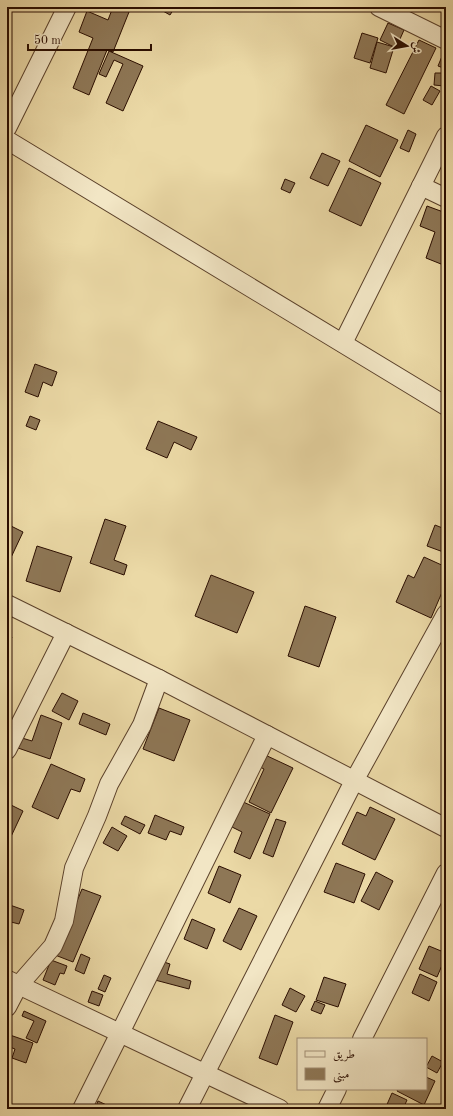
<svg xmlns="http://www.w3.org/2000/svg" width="453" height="1116" font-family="'Old Standard TT',Amiri,serif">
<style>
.building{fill:#8e7756;stroke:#2a0d00}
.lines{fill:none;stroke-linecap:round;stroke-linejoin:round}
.minor-casing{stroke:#5a402a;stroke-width:20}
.minor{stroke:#f2e6c5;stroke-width:18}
</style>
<rect width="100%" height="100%" fill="#ebd9a6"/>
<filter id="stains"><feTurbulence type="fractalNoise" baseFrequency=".005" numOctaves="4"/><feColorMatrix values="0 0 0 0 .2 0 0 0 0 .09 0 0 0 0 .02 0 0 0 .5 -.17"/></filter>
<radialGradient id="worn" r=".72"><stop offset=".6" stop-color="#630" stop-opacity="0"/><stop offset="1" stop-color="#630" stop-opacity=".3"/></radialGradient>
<g class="building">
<path d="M7,7H10L7,17Z"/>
<path d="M113,7H131L113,52L107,50L89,95L73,88L93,38L79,32L87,11L108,20Z"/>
<path d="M156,7H175L170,15Z"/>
<path d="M388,23L404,30L396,48L380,40Z"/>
<path d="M362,33L378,38L370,63L354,58Z"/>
<path d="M419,40L436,48L404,114L386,105Z"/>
<path d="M377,42L394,47L386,73L370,68Z"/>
<path d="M445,49H446V69L438,66Z"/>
<path d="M109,51L143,66L123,111L106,103L123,64L114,60L106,77L99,74Z"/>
<path d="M435,73H444V86L434,85Z"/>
<path d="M431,86L440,91L432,105L423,100Z"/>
<path d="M366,125L398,140L380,177L349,161Z"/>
<path d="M408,130L416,134L409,152L400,148Z"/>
<path d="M322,153L340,161L328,186L310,178Z"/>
<path d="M349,168L381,183L361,226L329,211Z"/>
<path d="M285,179L295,183L290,193L281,189Z"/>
<path d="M427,206L446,213V266L426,258L435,232L420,226Z"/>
<path d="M35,364L57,372L52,386L43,382L38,397L25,392Z"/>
<path d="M30,416L40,420L36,430L26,426Z"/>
<path d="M158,421L197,437L191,450L174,442L167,458L146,449Z"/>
<path d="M105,519L126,526L114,560L127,565L124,575L90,563Z"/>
<path d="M7,524L23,532L7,566Z"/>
<path d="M435,525L445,529L446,525V553L427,546Z"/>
<path d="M37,546L72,557L60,592L26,581Z"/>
<path d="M424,557L446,567V583L431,618L396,602L408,575L414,578Z"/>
<path d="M211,575L254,592L237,633L195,616Z"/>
<path d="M305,606L336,617L319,667L288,656Z"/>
<path d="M7,634L12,637L7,647Z"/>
<path d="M62,693L78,701L69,720L52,711Z"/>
<path d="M159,708L190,720L174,761L143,749Z"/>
<path d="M83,713L110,724L106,735L79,724Z"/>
<path d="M41,715L62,723L50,759L18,748L22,738L32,741Z"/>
<path d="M263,754L293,768L271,813L249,802L264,769L258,766Z"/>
<path d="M51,764L85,779L80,792L71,789L58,819L32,807Z"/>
<path d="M241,801L270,814L250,859L234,852L242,832L230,826Z"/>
<path d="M7,803L23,811L8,843H7Z"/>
<path d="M370,807L395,819L375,860L342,844L357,812L366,816Z"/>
<path d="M155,815L184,827L181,835L170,831L166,840L148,833Z"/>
<path d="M125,816L145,825L140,834L121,824Z"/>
<path d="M276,819L286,822L273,857L263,853Z"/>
<path d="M112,827L127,836L118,851L103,843Z"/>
<path d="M336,863L365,874L354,903L324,892Z"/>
<path d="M219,866L241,875L230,903L208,893Z"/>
<path d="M376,872L393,881L379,910L361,901Z"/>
<path d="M82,889L101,896L73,962L55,955Z"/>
<path d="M7,904L24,910L19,924L7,921Z"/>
<path d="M239,908L257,916L241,950L223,941Z"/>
<path d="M192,919L215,929L207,949L184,939Z"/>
<path d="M429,946L446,953V956L437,977L419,969Z"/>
<path d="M81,954L90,958L84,974L75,970Z"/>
<path d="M51,960L67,966L64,974L60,973L55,985L43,980Z"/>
<path d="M161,961L170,964L167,974L191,981L189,989L155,980Z"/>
<path d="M420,974L437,982L429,1001L412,993Z"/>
<path d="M104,975L111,978L105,992L98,989Z"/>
<path d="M324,977L346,984L338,1007L316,1000Z"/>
<path d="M290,988L305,996L296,1012L282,1005Z"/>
<path d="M92,991L103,995L99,1006L88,1002Z"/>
<path d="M315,1001L325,1005L321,1014L311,1010Z"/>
<path d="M24,1011L46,1021L37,1043L26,1038L34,1021L22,1016Z"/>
<path d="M275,1015L293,1022L277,1065L259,1058Z"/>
<path d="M7,1034L33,1043L26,1063L12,1058L15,1049L7,1046Z"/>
<path d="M432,1056L443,1062L437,1073L426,1067Z"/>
<path d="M426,1077L435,1081L424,1105L397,1091L398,1089H426Z"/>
<path d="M392,1093L407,1100L403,1109H385Z"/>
<path d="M98,1101L115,1109H95Z"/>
</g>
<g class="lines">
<defs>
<g id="minor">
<path d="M379,7L446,40"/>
<path d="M7,128L67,7"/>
<path d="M7,140L446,406"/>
<path d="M421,186L446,198"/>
<path d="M343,343L446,136"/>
<path d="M7,604L159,679L446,828"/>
<path d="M7,750L66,633"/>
<path d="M8,980L280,1109"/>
<path d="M7,1007L18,986L53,946L64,921L74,868L97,816L109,784L142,725L159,679"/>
<path d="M362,1039L446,873"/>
<path d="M82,1109L120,1033L267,735"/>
<path d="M187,1109L354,781L446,614"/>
<path d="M327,1109L337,1089"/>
</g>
</defs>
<use href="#minor" class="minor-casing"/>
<use href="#minor" class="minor"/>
</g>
<rect width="453" height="1116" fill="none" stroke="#ebd9a6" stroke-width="24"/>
<rect x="8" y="8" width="437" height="1100" fill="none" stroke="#2a0d00" stroke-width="2"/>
<rect x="12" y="12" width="429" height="1092" fill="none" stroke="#2a0d00"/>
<rect x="297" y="1038" width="130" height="52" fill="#f2e6c5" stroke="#a28f76"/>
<rect x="305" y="1051" width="20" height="6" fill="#f2e6c5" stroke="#a28f76"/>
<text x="333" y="1058" font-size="12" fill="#2a0d00">طريق</text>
<rect x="305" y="1068" width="20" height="12" fill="#8e7756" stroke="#a28f76"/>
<text x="333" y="1078" font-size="12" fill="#2a0d00">مبنى</text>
<g transform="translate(407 46) rotate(101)" stroke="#f2e6c5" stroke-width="3" paint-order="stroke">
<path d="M0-3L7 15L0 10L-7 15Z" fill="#2a0d00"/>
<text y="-6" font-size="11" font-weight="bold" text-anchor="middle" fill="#2a0d00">ش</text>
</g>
<path d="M28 44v6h123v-6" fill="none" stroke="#2a0d00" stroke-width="2"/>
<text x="34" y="44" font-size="12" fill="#2a0d00" stroke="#f2e6c5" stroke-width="3" paint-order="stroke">50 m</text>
<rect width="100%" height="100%" filter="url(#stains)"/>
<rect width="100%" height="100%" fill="url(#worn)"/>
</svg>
